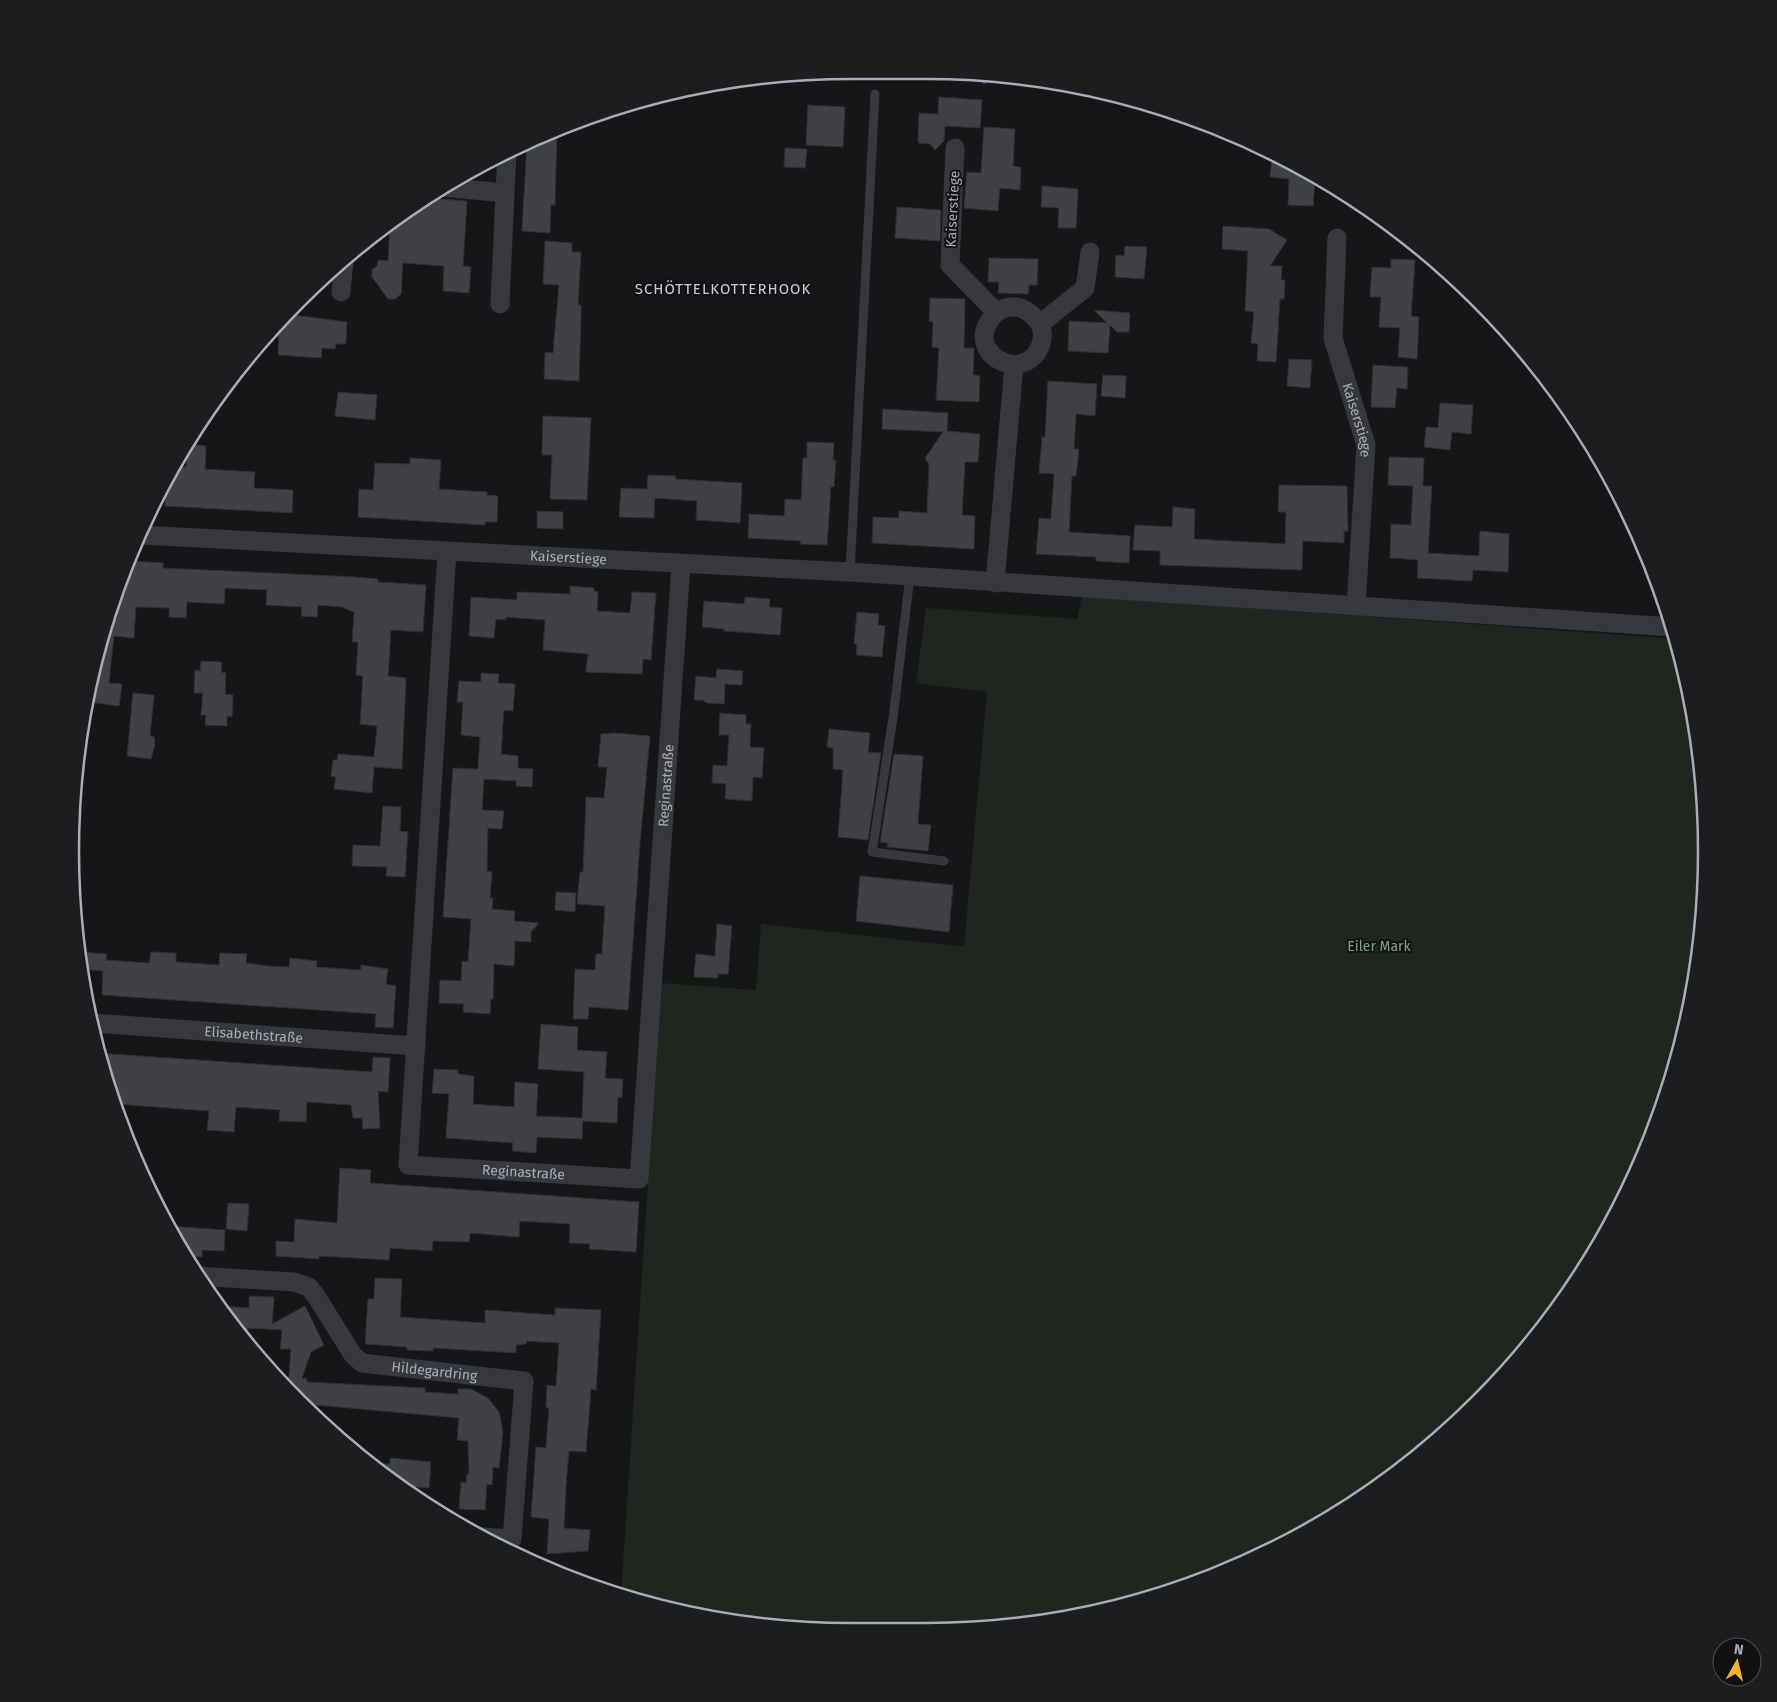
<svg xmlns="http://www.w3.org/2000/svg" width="1777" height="1702" font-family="'Fira Sans',sans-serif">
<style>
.green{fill:#1e261f}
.building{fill:#404145;stroke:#303034}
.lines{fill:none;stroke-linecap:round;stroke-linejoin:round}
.path{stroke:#3d3f44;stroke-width:3;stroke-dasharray:2.5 4;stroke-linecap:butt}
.service{stroke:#37383d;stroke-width:9}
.minor{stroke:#37383d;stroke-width:19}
.labels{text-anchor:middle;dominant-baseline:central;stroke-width:4;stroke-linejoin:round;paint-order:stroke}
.street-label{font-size:14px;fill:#a8adb8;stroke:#111113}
.park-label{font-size:14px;fill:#7fa381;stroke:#111113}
.neighbourhood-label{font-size:15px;letter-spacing:1px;fill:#c9ccd4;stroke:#111113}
.rim{fill:none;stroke:#a8adb8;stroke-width:2.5}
</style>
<rect width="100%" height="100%" fill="#161618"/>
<path class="green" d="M1082,596L1677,639L1680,649L1705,800L1700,953L1666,1102L1602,1241L1513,1366L1402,1470L1272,1551L1128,1605L977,1630H800L649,1605L621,1595L661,983L756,990L761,924L964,947L987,692L916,683L926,608L1077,619Z"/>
<g class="building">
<path d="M939,97L982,100L980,128L945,126L944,141L935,150L930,144L918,143L919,113L938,114Z"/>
<path d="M808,105L845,107L843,147L806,145Z"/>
<path d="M984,127L1015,129L1013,166L1021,167L1020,190L1000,188L998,211L964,208L967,172L981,173Z"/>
<path d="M557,128L555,205H551L550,233L522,231L527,142Z"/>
<path d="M785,148L807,149L805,168L784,167Z"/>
<path d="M1272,158H1280L1316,174L1327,182L1315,181L1313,206L1288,205L1289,179L1270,177Z"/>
<path d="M1042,186L1078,189L1076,228H1058L1059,208L1041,207Z"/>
<path d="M425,198L467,201L463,266L471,267L469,293L443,291L444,266L403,263L401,294L395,299H388L372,277V270L377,266L378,260L388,261L390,222Z"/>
<path d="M897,207L941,210L940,241L895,238Z"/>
<path d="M1223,226L1269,229L1287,240L1270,266H1282L1281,280H1285L1284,299H1280L1276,362L1257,361L1258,344L1251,343L1254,312L1245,311L1248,251L1222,249Z"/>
<path d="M545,241L572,243V252H581L578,305H581V315L579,381L544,379L545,352L553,353L559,285L543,284Z"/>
<path d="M1125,246L1147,247L1144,279L1115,277L1116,255L1124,256Z"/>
<path d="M989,258L1038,259L1037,285H1029L1028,294L998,293L999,282H988Z"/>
<path d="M1391,259L1415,260L1411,316L1419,317L1417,359L1398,357L1400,328L1379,327L1381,297H1370L1372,267L1391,268Z"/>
<path d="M930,298L965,299L964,348H974L973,375L980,376L979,402L936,400L939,348L932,347L933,322L929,321Z"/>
<path d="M1094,310L1130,313L1129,332H1117L1110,325L1108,353L1068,351L1069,321L1107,323Z"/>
<path d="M287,314L347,322L346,344H336L335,349L322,348L321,358L278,355L279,337L264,336Z"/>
<path d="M1289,359L1312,360L1310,388L1287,386Z"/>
<path d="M1373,365L1408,367L1407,389L1397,388L1395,408L1371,407Z"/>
<path d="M1103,375L1126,376L1125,398L1101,396Z"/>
<path d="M1048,381L1097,384L1095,416L1076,414L1074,449H1079L1076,476H1072L1069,532L1130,536L1129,563L1096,561V557L1036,554L1039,518L1051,519L1054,474L1039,473L1042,437H1045Z"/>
<path d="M338,392L377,395L375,420L335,416Z"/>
<path d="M1440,403L1473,405L1471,434L1452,432L1450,450L1424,447L1426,427L1438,428Z"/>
<path d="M883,409L948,413L947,431L980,434L978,462H965L962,515L975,516L974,549L872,543L873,517L899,518V511L927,513L929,464L925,458L943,432L882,429Z"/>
<path d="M543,416L591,418L587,500L550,499L552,455H542Z"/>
<path d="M807,442L834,443L833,460H836L834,487H831L827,545L800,544L801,541L748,538L749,514L784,516L785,499L801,500L803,458H807Z"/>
<path d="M188,444L206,446L205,469L255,472L254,488L293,490L292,513L165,506L166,479L172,466L186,467Z"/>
<path d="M1389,457L1424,458L1423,486H1432L1428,553L1479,556L1480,531L1509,534L1508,572L1473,570L1472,581L1417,578L1418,560L1390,558L1391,524L1411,525L1413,486L1388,485Z"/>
<path d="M410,458L441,460L439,489L487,492V495L498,496L497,522H485V525L358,517L359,489L373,490L375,463L410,464Z"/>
<path d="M648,475L676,476L675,479L742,483L740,523L696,520L697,501L655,498L654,518L619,517L621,488L647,489Z"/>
<path d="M1279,485L1347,486L1348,531H1344V543L1303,541L1302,570L1160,565V551L1133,550L1135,525L1172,527L1173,507L1195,509L1194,539L1285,544L1286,512H1278Z"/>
<path d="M537,511L563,512V529L537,528Z"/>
<path d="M129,561L163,563V568L356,577L378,579V582L426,585L423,632L391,630L388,676L406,678L402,769L374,767L372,793L334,789L336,777L331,776L333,760H337L338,754L374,757L377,726L360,724L363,676L356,675L358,642H352L354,612L341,607L318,605L317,617L301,616L302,607L266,605L267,590L225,588L224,604L187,602L186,618L169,617V608L136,607L134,638L114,636L109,683L122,684L119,706L88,702L111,600Z"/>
<path d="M570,586L594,588V591L598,592L597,611L630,613L632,592L656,593L651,660L643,659L642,674L586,672L588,654L543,650L545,620L506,617V620L496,619L494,638L469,636L471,597L517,600V592L570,594Z"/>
<path d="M745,597L770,599L769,607L782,608L780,635L724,631L725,629L702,627L704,601L744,604Z"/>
<path d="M857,612L879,614L878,625L885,626L882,657L856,655L857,644H854Z"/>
<path d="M201,661L222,662L221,672L226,673L225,694L233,695L232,717L227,716V726L205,725L206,715H201L203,693H194L195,670L200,671Z"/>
<path d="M717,669L743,671L742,685L725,684L724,704L706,703L703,700H694L696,676L716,678Z"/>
<path d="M481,673L499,674L498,683L515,684L513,711L504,710L501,754L518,756V768L533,769L532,787L516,786V781L484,779L482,810L504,811L502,829L488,828L487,871L492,872L490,898H493L492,909L515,911L514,921L539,923L531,932V942L515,941L514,966L494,964L493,999H491L490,1014L463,1012L464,1004L439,1003L440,980L461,981L462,961L468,962L471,919L443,917L453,768L478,769L480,737L461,735L463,702H457L459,681L481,682Z"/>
<path d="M133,693L154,695L150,736L154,737L155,745L151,759L127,756Z"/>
<path d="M720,713L746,715V724H751L750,747L764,748L762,778L753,777L752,801L725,799L726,784L712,783L713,765L727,766L729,735H719Z"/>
<path d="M829,729L870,733L868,752L881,753L868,840L838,837L843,770L833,769V748L827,747Z"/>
<path d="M615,733L650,736L640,843L628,1010L589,1007L588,1019H573L575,969L595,970L596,954H602L605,906L577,904L580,872H583L586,797L604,798L607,767H598L601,734Z"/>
<path d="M894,754L923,756L918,824L931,825L928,851L887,847L888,843L880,842Z"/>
<path d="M383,806L401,807L400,831L408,832L405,877L386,876L387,867L352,866L353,845L380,846Z"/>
<path d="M860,876L953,885L949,932L856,921Z"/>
<path d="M556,892L576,893L575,912L555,910Z"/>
<path d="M717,924L732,926L728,974H718V978L694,977L696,954L715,956Z"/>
<path d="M80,952L107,954L106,960L149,963L151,952L176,953V962L219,965L220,953L247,954L246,963L268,966L289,967L290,958L317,961L316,967L361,970V965L388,969L386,984L396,986L393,1028L375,1027L376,1014L102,995L103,971L83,969Z"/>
<path d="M541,1024L578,1027L577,1050L607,1052L605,1078L623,1079L622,1098L618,1097L617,1123L583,1121L582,1139L537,1137L536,1153L512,1151L513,1143L446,1138L449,1094L432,1093L434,1069L458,1070V1074L474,1076L473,1104L514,1107L515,1082L538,1084L536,1116L582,1118L584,1072L538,1069Z"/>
<path d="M97,1053L372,1072L373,1057L390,1058L388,1092L378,1091L380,1128L363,1129L362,1118H353L351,1105L307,1102L306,1122L279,1121L280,1110L236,1107L234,1132L207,1130L209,1111L116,1104Z"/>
<path d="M340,1168L371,1170L370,1183L639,1202L636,1252L589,1249L590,1244L569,1243L570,1224L520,1221L519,1237L470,1233L469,1242L433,1241L432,1251L390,1248L389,1260L319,1256V1259L276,1256V1241L294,1242L295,1219L337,1223Z"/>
<path d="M228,1203L249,1204L247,1231L226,1229Z"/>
<path d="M167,1226L225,1230L224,1251L202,1250V1257L185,1256Z"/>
<path d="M375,1278L402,1279L400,1317L485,1323V1310L555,1315V1308L601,1310L596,1390L591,1389L586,1452L569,1451L566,1485L564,1528L590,1530L588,1551L547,1554L549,1519L531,1517L536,1447L546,1448L549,1408L546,1407L547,1385L556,1386L559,1343L527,1341L526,1344L516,1345V1353L433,1348V1351L407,1350V1347L365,1344L368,1299H374Z"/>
<path d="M249,1296L274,1297L272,1324L305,1306L324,1345L311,1352L302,1378L307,1379V1382L425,1388V1392L458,1394V1389H471L488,1398L499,1412L503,1432L499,1468L493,1467L492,1485L487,1484L485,1510L459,1509L461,1482L466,1483L467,1474H469L468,1441L457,1440L459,1418L305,1404L288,1388L291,1349H280L282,1330L248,1328L247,1344L218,1306L249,1308Z"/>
<path d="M390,1458L431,1462L429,1488L416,1487L415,1495L375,1470L367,1463L390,1464Z"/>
</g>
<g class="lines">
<path class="path" d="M984,84V75"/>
<g class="service">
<path d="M850,572L875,94"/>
<path d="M910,576L893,718L872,852L944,861"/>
</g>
<g class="minor">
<path d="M955,148L950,265L996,312"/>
<path d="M442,187L505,193L507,152"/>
<path id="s1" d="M1337,238L1333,338L1366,445L1356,606"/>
<path d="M341,292L344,261"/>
<path d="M500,304L505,193"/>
<path d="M1040,324L1085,288L1090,252"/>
<path id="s2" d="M141,535L850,572L1672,627"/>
<path id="s3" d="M447,551L408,1165L639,1179L681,564"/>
<path d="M995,583L1014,365C1019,364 1025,363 1029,360C1042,352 1047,332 1037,320C1001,277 952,353 1014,365"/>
<path id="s4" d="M92,1023L416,1046"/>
<path id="s5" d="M197,1276L294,1282L309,1287L316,1296L353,1355L362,1363L524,1381L512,1539L482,1537"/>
</g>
</g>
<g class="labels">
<g class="street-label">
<text transform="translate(953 209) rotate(-87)">Kaiserstiege</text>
<text stroke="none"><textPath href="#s1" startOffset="186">Kaiserstiege</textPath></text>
<text stroke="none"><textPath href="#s2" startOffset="428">Kaiserstiege</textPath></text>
<text stroke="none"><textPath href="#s3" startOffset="1241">Reginastraße</textPath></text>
<text stroke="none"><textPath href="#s4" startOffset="162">Elisabethstraße</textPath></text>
<text stroke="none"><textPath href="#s3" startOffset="731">Reginastraße</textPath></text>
<text stroke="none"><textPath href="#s5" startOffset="279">Hildegardring</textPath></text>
</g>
<g class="park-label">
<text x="1379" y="946">Eiler Mark</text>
</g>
<g class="neighbourhood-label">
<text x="723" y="289">SCHÖTTELKOTTERHOOK</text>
</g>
</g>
<path d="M0 0H1777V1702H0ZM851 79H926A772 772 0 0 1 1698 851V851A772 772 0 0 1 926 1623H851A772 772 0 0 1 79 851V851A772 772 0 0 1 851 79Z" fill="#1d1d20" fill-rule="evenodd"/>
<path class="rim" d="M851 79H926A772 772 0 0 1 1698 851V851A772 772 0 0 1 926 1623H851A772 772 0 0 1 79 851V851A772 772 0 0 1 851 79Z"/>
<g transform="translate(1737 1662) rotate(8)"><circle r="24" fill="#111113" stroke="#4d4f55"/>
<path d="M0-4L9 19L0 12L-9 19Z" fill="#f2b134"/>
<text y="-8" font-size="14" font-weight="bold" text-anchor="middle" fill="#a8adb8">N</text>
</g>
</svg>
